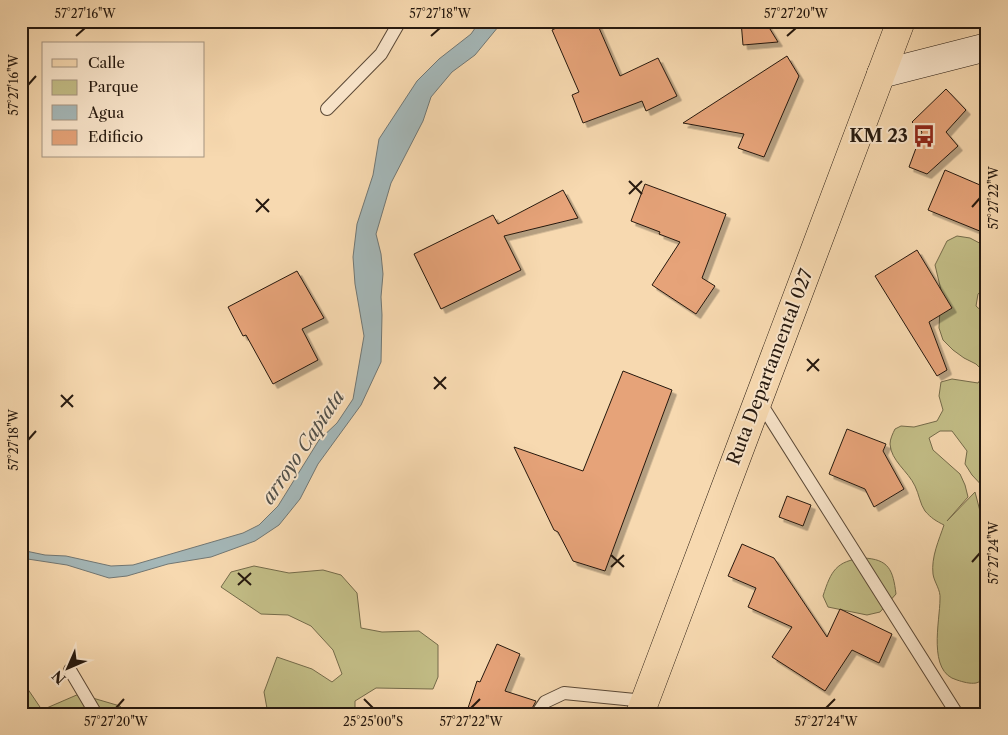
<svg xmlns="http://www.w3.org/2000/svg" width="1008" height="735" font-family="'Libre Caslon Text',serif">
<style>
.green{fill:#c3be87;stroke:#746b4a}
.water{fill:#a4b7b8;stroke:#717774}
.building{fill:#e6a379;stroke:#25180e;filter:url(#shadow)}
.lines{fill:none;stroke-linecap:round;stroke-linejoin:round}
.lane-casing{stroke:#5a4836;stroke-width:14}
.secondary-casing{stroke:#25180e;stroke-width:29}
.primary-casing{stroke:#25180e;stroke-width:29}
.lane{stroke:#fae6cc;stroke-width:12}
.secondary{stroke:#fae6cc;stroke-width:28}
.primary{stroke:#f7d9b0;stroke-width:28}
.ticks{fill:none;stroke:#25180e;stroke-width:2}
.labels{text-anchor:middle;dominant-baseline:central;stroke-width:4;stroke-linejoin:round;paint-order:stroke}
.poi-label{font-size:18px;font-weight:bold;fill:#25180e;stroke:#fae6cc;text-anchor:end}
.street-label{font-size:18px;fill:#25180e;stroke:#fae6cc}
.water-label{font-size:19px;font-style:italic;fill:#51504a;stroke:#fae6cc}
.neatline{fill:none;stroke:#25180e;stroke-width:2}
.ticks-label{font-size:12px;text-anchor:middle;fill:#25180e}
</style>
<defs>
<filter id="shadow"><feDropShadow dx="4.5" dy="4.5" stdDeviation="0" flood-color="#0004"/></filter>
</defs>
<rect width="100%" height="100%" fill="#f7d9b0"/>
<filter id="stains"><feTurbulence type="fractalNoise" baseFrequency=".004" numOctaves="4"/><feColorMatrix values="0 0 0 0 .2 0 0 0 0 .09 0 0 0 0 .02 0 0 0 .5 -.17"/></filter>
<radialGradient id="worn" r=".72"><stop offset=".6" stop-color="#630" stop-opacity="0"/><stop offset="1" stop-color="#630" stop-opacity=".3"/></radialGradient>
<g class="green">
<path d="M957,236L970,238L987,247V286L978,294L976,306L987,316V491L972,475L965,464L967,451L952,431H940L929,438L933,450L960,474L965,485L968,497L947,521L975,492L980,511L981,525L987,529V593L984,606L987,610V679C983,680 980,682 976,683C970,684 963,682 957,680C927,672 940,621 940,599C941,590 934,582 933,574C931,557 939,540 944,525C936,521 931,518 925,511C920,504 919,494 915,486C908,471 891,461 890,444C890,439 893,433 895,429L901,426L914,427L937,421L943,410L939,396L941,382L952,379L978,383L985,373L976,364L964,358L953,350L943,340L939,328L941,290L935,265L947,241Z"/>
<path d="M863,558C889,559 893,570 896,594L880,612L867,615L828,607L823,596C831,571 836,561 863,558Z"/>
<path d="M254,566L289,573L323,570L341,575L357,593L361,628L382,632L419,631L438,645V677L433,689L376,688L355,701V714H268L264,692L277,657L312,669L332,682L342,674L333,650L311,626L288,615L261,614L221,587L231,572Z"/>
<path d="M23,682L42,710L79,694L120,706L124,714H21V683Z"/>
</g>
<path class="water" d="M480,21H503L475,55L452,72L431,97L423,121L391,183L376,234L381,254L383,274L381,297L382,315L381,362L361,405L318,464L300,499L279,525L255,541L211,557L168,564L127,576L109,578L67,565L21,558V550L45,555L66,556L111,566L133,565L243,533L259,525L278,506L319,440L337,423L353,399L364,336L355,284L353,257L357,224L373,175L379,139L417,81L439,59L471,34Z"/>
<g class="building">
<path d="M571,21H596L620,76L658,58L677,96L646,111L642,101L583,123L572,95L579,92L552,30Z"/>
<path d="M741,21H765L778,42L743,45Z"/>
<path d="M787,56L799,76L764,157L738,148L744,134L683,123Z"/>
<path d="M946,89L966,110L946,132L958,146L927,174L909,167L922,132L912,122Z"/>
<path d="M945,170L987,188V234L928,210Z"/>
<path d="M645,184L726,214L702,278L715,286L696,314L652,285L680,242L659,234L660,232L631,221Z"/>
<path d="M563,190L578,218L504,236L521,270L441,309L414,254L493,215L498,224Z"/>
<path d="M917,250L952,308L929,322L947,370L937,376L875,276Z"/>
<path d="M297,271L324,318L302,329L318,360L273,384L246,335L243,336L228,307Z"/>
<path d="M623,371L672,390L605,571L573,561L558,532L554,530L514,447L583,471Z"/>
<path d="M847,429L886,444L883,451L904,489L874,507L865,489L829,474Z"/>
<path d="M787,496L811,505L803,526L779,517Z"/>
<path d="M742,544L774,558L827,637L840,609L892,634L879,663L852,650L825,691L772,657L792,627L748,607L756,588L728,576Z"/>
<path d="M497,644L520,654L505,691L536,701L529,714H466L477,681L480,682Z"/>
</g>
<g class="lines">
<defs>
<g id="lane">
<path d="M327,109L381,54L400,21"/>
<path d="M758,399L957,714"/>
<path d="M70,670L96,714"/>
<path d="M537,714L545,702L564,693L645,701"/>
</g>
<path id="secondary" d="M881,74L987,47"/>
<path id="primary" d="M640,714L901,21"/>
</defs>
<use href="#lane" class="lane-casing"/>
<use href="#secondary" class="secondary-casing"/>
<use href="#primary" class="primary-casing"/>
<use href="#lane" class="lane"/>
<use href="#secondary" class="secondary"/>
<use href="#primary" class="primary"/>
</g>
<path class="ticks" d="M76,36L85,28M431,36L440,28M787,36L796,28M28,85L36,76M629,181L642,194M629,194L642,181M256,199L269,212M972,207L980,198M256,212L269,199M807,359L819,371M807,371L819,359M434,377L446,389M434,389L446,377M61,395L73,407M61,407L73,395M28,440L36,431M611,555L624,567M972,562L980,553M611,567L624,555M238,573L251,585M238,585L251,573M364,699L373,708M116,708L124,699M471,708L480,699M826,708L835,699"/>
<defs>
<symbol id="bus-bare" viewBox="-9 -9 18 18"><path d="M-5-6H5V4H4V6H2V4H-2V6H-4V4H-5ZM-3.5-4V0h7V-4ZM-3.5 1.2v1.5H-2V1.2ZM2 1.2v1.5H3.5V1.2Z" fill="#8f2418" stroke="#fae6cc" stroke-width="2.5" paint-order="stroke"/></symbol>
</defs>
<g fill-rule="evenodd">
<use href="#bus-bare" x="908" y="120" width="32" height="32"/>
</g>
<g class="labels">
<g class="poi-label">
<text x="908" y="136">KM 23</text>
</g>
<g class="street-label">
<text transform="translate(770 367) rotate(-69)">Ruta Departamental 027</text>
</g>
<g class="water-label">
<text transform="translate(303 447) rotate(-56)">arroyo Capiata</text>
</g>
</g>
<rect width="1008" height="735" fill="none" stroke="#f7d9b0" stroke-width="55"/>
<rect x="42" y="42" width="162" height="115" fill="#fae6cc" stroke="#a59480"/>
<rect x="52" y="59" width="25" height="8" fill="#f7d9b0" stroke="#a59480"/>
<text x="88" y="68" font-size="15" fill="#25180e">Calle</text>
<rect x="52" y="80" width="25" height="15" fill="#c3be87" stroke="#a59480"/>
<text x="88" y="92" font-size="15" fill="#25180e">Parque</text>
<rect x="52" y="105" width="25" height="15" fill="#a4b7b8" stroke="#a59480"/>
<text x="88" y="118" font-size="15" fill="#25180e">Agua</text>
<rect x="52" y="130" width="25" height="15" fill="#e6a379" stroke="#a59480"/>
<text x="88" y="142" font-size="15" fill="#25180e">Edificio</text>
<g transform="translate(68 668) rotate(225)" stroke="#fae6cc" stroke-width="4" paint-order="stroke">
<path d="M0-4L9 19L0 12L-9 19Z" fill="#25180e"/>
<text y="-8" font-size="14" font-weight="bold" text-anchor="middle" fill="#25180e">N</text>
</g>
<rect x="28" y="28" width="952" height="680" class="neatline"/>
<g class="ticks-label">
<text x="85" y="18">57°27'16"W</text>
<text x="440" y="18">57°27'18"W</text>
<text x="796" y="18">57°27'20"W</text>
<text transform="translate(14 85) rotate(-90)" y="4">57°27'16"W</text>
<text transform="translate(994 198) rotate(-90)" y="4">57°27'22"W</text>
<text transform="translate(14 440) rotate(-90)" y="4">57°27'18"W</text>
<text transform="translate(994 553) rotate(-90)" y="4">57°27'24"W</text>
<text x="116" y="726">57°27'20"W</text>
<text x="373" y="726">25°25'00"S</text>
<text x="471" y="726">57°27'22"W</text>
<text x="826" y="726">57°27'24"W</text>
</g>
<rect width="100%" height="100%" filter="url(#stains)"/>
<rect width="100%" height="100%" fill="url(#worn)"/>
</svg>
